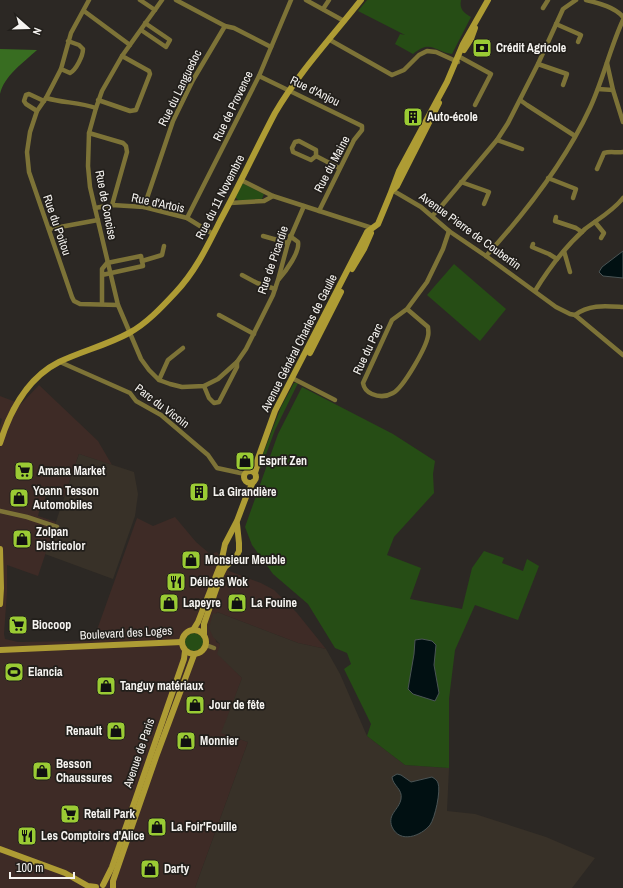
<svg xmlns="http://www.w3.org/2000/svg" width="623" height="888" font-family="'Archivo Narrow',sans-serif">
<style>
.commercial{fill:#3e2b26}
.built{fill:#383128}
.green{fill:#264d15}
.forest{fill:#386d21}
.water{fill:#011012;stroke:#4a5455}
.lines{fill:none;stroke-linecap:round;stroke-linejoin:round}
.street{stroke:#7d7337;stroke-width:4.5}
.secondary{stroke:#ae9c34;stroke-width:6}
.labels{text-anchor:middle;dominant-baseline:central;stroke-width:3.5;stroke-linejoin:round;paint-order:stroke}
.poi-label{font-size:12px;font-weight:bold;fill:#f6f4f1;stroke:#221f1b;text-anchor:start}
.street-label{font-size:12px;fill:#f6f4f1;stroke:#221f1b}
</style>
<rect width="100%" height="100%" fill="#2c2824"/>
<path class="commercial" d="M39,385L98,441L112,465L79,454L64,497L47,492L43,506L40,508L38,516L56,522L38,576L7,565V592L4,634L5,639L18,642L93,641L137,518L153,526L175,517L196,542L210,554L217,552L229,571L261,583L274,590L297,613L326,649L298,643L217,612L216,615L213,614L216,642L220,644L219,654L242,678L222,733L248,742L195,888H0V426L2,419L0,418V396L21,404Z"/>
<g class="built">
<path d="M79,454L134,472L138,494L135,516L113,579L45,554Z"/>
<path d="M217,612L298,643L326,649L340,674L367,736L405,765L449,768L447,811L475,814L546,837L595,858L572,888H195L248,742L221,733L242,678L217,654L220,644L213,637L209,628L213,613L216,614Z"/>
</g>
<g class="green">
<path d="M367,0H461C459,9 464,13 471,17L452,54C434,52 432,39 413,54L395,44L400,34L405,35L358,11Z"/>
<path d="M242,184H244L264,194L262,199L239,201L235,197Z"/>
<path d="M454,264L506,309L480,341L427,295Z"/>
<path d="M294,383H298L275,430L261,468L258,467L281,407Z"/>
<path d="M302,387L393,434L435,461L433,474L434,493L394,537L387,555L421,568L410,599L462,609L472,568L484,551L504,558L502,563L523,571L527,559L539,566L518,620L475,605L455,650L449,699V768L405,765L367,736L371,724L344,669L351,664L347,653L335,648L308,604L273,574L252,545L245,527L278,434Z"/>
<circle cx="194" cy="642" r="9"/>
</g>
<path class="forest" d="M0,49L37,50C24,62 4,76 0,94Z"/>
<g class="water">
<path d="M623,251V278L603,276L599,272L602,267Z"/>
<path d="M422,639L432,641L436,645L434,665L439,693L435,701L413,694L408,689L414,654L415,640Z"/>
<path d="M397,774L401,775L411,782L432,777C435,779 437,780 438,783C441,791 435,818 430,825C421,836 400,844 392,827C387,814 399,810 401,799C403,789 393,786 392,777Z"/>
</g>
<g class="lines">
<g class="street">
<path d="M140,0L155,10"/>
<path d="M162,0L122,56L102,91L96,108L89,133L88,166L90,187L94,204L118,305L141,359L149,370L159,380L170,384L182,387L204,386L218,379L237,362L246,349L273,295L278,280L288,243L304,206"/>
<path d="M176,0L225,26L234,28L271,47"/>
<path d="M306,0L344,21"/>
<path d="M586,0C598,3 615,7 623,17"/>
<path d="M543,8L548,0"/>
<path d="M323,9L329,0"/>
<path d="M84,11L130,45"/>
<path d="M556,24L581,35L578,42"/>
<path d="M141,30L166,47L170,40L145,23"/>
<path d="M330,40L392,75L404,70L419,55L427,51L436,52L458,62"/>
<path d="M68,41L79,45L83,49C83,56 76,70 70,73L61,69L71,33L89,0"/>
<path d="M458,56L491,74L475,105"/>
<path d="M607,63L613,90L623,122"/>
<path d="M538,64L567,74L563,85"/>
<path d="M61,69L46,98L37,111L30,132L27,152L29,172L72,297L74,301L80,304L118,305"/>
<path d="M259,76L362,126V130L354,140L319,211"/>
<path d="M598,89L613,90"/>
<path d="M46,98C63,103 79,102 96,108"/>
<path d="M98,100L130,111L136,110L150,74L149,71L122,56"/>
<path d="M520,100L527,105L575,136"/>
<path d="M37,111L26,104L24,101L26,95L29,94L44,101"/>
<path d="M89,133L123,143L126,146L127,152L112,205"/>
<path d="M497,140L522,149"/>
<path d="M299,141L316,150V156L311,160L293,152L292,148L295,142Z"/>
<path d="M316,156L339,168"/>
<path d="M597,169L604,153C610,151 616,153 623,152"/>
<path d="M548,178L576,189L573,198"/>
<path d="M241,180L273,196L372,228"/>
<path d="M461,182L489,192L484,204"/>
<path d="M392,190L421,207L449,231L486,256L556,307L570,314L575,315L623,355"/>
<path d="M230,203L264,201L273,196"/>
<path d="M144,207L173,121L193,80L225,26"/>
<path d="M95,208L112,205L144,207L187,218L213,234"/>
<path d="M432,216L439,209L497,140L508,123L538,64L563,9L576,0"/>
<path d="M556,217L555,221L576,228L582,232"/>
<path d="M187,218L259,76L291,0"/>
<path d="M595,222L604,233L601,238"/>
<path d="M49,229L98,220"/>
<path d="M263,236L288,243"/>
<path d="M533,244L532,247L549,254L557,259"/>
<path d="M564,251L570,272"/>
<path d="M486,256C526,212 565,162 590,108C603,80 610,48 623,20"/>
<path d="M142,261L162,255L164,246"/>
<path d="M242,275L257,283L275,289"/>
<path d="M279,279C286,271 300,252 298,242L290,236"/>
<path d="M535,291C549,268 565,247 585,229C598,219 613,211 623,198"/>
<path d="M102,304V269L107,263L141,256L143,266L102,275"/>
<path d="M407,309L428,327C428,329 429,333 428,336C426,348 403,388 393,393C386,397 379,397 372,394C367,392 364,389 363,383L392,320L407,309L427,282L443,249L449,231"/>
<path d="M219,315L254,334"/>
<path d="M575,315C589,304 606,306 623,307"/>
<path d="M60,362L130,393L136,401L161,415L208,455L217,468L245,474"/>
<path d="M292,378L335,400"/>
<path d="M159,380L168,360L183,348"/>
<path d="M204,386L209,398L214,403L219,402L237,367V362"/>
<path d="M0,511L27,517L57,527"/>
<path d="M206,645L214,648"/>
</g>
<g class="secondary">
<path d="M464,50L471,39L475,28"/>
<path d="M394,189L397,186L439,103"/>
<path d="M352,269L364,249L371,233"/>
<path d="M310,353L341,292"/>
<path d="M0,443C10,411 27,378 59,362C82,351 107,345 129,333C146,324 162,307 175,293C195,272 207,247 220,221C239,186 256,149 275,113C299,72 332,37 361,0"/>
<circle cx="250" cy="477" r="6"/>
<path d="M249,471L257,461L275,411L365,236L367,232L378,224L390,195L399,171L447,82L463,44L488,0"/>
<path d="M255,473L258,463"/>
<path d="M0,549L1,588L0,604"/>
<circle cx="194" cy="642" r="12"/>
<path d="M193,630L198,622L221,563L225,544L237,521L246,497L253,482"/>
<path d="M204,634V624L221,575L225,567L236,557L239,551V543L237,524"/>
<path d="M0,650L182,642"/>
<path d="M0,849L65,873L88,886L96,887"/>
<path d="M103,885L112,867L184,659L185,651"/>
<path d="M113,888V881L123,852L156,757L194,655"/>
</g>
</g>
<defs>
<symbol id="bank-square" viewBox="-11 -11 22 22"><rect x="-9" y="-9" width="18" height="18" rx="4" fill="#9acb34" stroke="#221f1b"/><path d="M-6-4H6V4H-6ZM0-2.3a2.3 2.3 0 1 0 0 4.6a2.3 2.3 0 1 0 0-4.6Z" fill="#111"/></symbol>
<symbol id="building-square" viewBox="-11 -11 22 22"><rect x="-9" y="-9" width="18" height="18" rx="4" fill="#9acb34" stroke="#221f1b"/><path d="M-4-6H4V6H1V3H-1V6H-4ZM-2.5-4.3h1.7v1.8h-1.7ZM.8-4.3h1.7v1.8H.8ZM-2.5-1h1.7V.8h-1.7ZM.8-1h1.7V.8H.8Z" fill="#111"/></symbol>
<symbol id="shop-square" viewBox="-11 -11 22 22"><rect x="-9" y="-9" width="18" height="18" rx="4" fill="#9acb34" stroke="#221f1b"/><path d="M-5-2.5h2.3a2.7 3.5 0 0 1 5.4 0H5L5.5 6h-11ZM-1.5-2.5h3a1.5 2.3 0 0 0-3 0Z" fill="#111"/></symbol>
<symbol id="supermarket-square" viewBox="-11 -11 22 22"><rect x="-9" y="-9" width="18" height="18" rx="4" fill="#9acb34" stroke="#221f1b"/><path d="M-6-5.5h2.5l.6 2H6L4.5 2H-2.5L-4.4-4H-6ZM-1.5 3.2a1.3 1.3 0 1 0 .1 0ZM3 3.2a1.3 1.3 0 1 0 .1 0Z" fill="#111"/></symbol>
<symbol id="restaurant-square" viewBox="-11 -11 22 22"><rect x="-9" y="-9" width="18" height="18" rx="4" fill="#9acb34" stroke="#221f1b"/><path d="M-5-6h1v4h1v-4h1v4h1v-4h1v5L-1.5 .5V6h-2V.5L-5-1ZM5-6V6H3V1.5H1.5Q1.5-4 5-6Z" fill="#111"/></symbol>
<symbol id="stadium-square" viewBox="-11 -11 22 22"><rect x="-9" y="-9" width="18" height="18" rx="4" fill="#9acb34" stroke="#221f1b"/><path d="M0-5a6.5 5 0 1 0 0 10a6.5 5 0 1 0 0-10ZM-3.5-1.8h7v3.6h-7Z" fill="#111"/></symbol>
</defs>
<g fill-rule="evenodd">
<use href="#bank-square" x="471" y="37" width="22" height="22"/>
<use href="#building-square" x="402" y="106" width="22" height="22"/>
<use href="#shop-square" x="234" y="450" width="22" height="22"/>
<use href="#supermarket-square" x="13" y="460" width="22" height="22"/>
<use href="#building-square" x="188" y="481" width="22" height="22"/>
<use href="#shop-square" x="8" y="487" width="22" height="22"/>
<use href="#shop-square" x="11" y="528" width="22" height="22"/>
<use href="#shop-square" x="180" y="549" width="22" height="22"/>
<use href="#restaurant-square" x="165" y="571" width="22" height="22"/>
<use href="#shop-square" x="158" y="592" width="22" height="22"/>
<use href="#shop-square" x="226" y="592" width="22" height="22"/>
<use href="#supermarket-square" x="7" y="614" width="22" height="22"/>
<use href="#stadium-square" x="3" y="661" width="22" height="22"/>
<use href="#shop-square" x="95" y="675" width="22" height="22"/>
<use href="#shop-square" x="184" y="694" width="22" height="22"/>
<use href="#shop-square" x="105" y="720" width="22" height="22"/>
<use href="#shop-square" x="175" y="730" width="22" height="22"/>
<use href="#shop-square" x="31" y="760" width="22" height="22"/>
<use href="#supermarket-square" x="59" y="803" width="22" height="22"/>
<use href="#shop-square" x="146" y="816" width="22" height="22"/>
<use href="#restaurant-square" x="16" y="825" width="22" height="22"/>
<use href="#shop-square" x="139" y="858" width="22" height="22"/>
</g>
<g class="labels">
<g class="poi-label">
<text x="496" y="48">Crédit Agricole</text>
<text x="427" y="117">Auto-école</text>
<text x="259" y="461">Esprit Zen</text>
<text x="38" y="471">Amana Market</text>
<text x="33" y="491">Yoann Tesson<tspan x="33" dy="14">Automobiles</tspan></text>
<text x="213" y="492">La Girandière</text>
<text x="36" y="532">Zolpan<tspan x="36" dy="14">Districolor</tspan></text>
<text x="205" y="560">Monsieur Meuble</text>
<text x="190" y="582">Délices Wok</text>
<text x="183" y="603">Lapeyre</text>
<text x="251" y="603">La Fouine</text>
<text x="32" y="625">Biocoop</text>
<text x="28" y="672">Elancia</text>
<text x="120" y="686">Tanguy matériaux</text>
<text x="209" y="705">Jour de fête</text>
<text x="102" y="731" text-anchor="end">Renault</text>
<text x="200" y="741">Monnier</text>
<text x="56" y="764">Besson<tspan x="56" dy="14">Chaussures</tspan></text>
<text x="84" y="814">Retail Park</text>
<text x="171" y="827">La Foir'Fouille</text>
<text x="41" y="836">Les Comptoirs d'Alice</text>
<text x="164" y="869">Darty</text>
</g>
<g class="street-label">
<text transform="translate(180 88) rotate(-64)">Rue du Languedoc</text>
<text transform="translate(315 91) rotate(26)">Rue d'Anjou</text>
<text transform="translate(233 106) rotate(-64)">Rue de Provence</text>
<text transform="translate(332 164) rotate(-62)">Rue du Maine</text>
<text transform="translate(220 197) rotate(-63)">Rue du 11 Novembre</text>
<text transform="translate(158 203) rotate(12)">Rue d'Artois</text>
<text transform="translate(106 205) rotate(79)">Rue de Concise</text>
<text transform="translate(57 225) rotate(71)">Rue du Poitou</text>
<text transform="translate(470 231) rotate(36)">Avenue Pierre de Coubertin</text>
<text transform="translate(273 260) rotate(-71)">Rue de Picardie</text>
<text transform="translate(299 343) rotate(-63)">Avenue Général Charles de Gaulle</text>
<text transform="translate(368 349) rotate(-65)">Rue du Parc</text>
<text transform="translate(162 406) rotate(37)">Parc du Vicoin</text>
<text transform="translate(126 633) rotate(-3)">Boulevard des Loges</text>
<text transform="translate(139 753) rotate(-71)">Avenue de Paris</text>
</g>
</g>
<g transform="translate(28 28) rotate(110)" stroke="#221f1b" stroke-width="3" paint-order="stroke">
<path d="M0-3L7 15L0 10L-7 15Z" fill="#f6f4f1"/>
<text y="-6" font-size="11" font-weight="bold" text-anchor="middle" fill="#f6f4f1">N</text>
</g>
<path d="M10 872v6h64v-6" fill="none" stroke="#f6f4f1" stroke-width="2"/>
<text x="16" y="872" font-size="12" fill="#f6f4f1" stroke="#221f1b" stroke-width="3" paint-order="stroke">100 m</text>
</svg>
